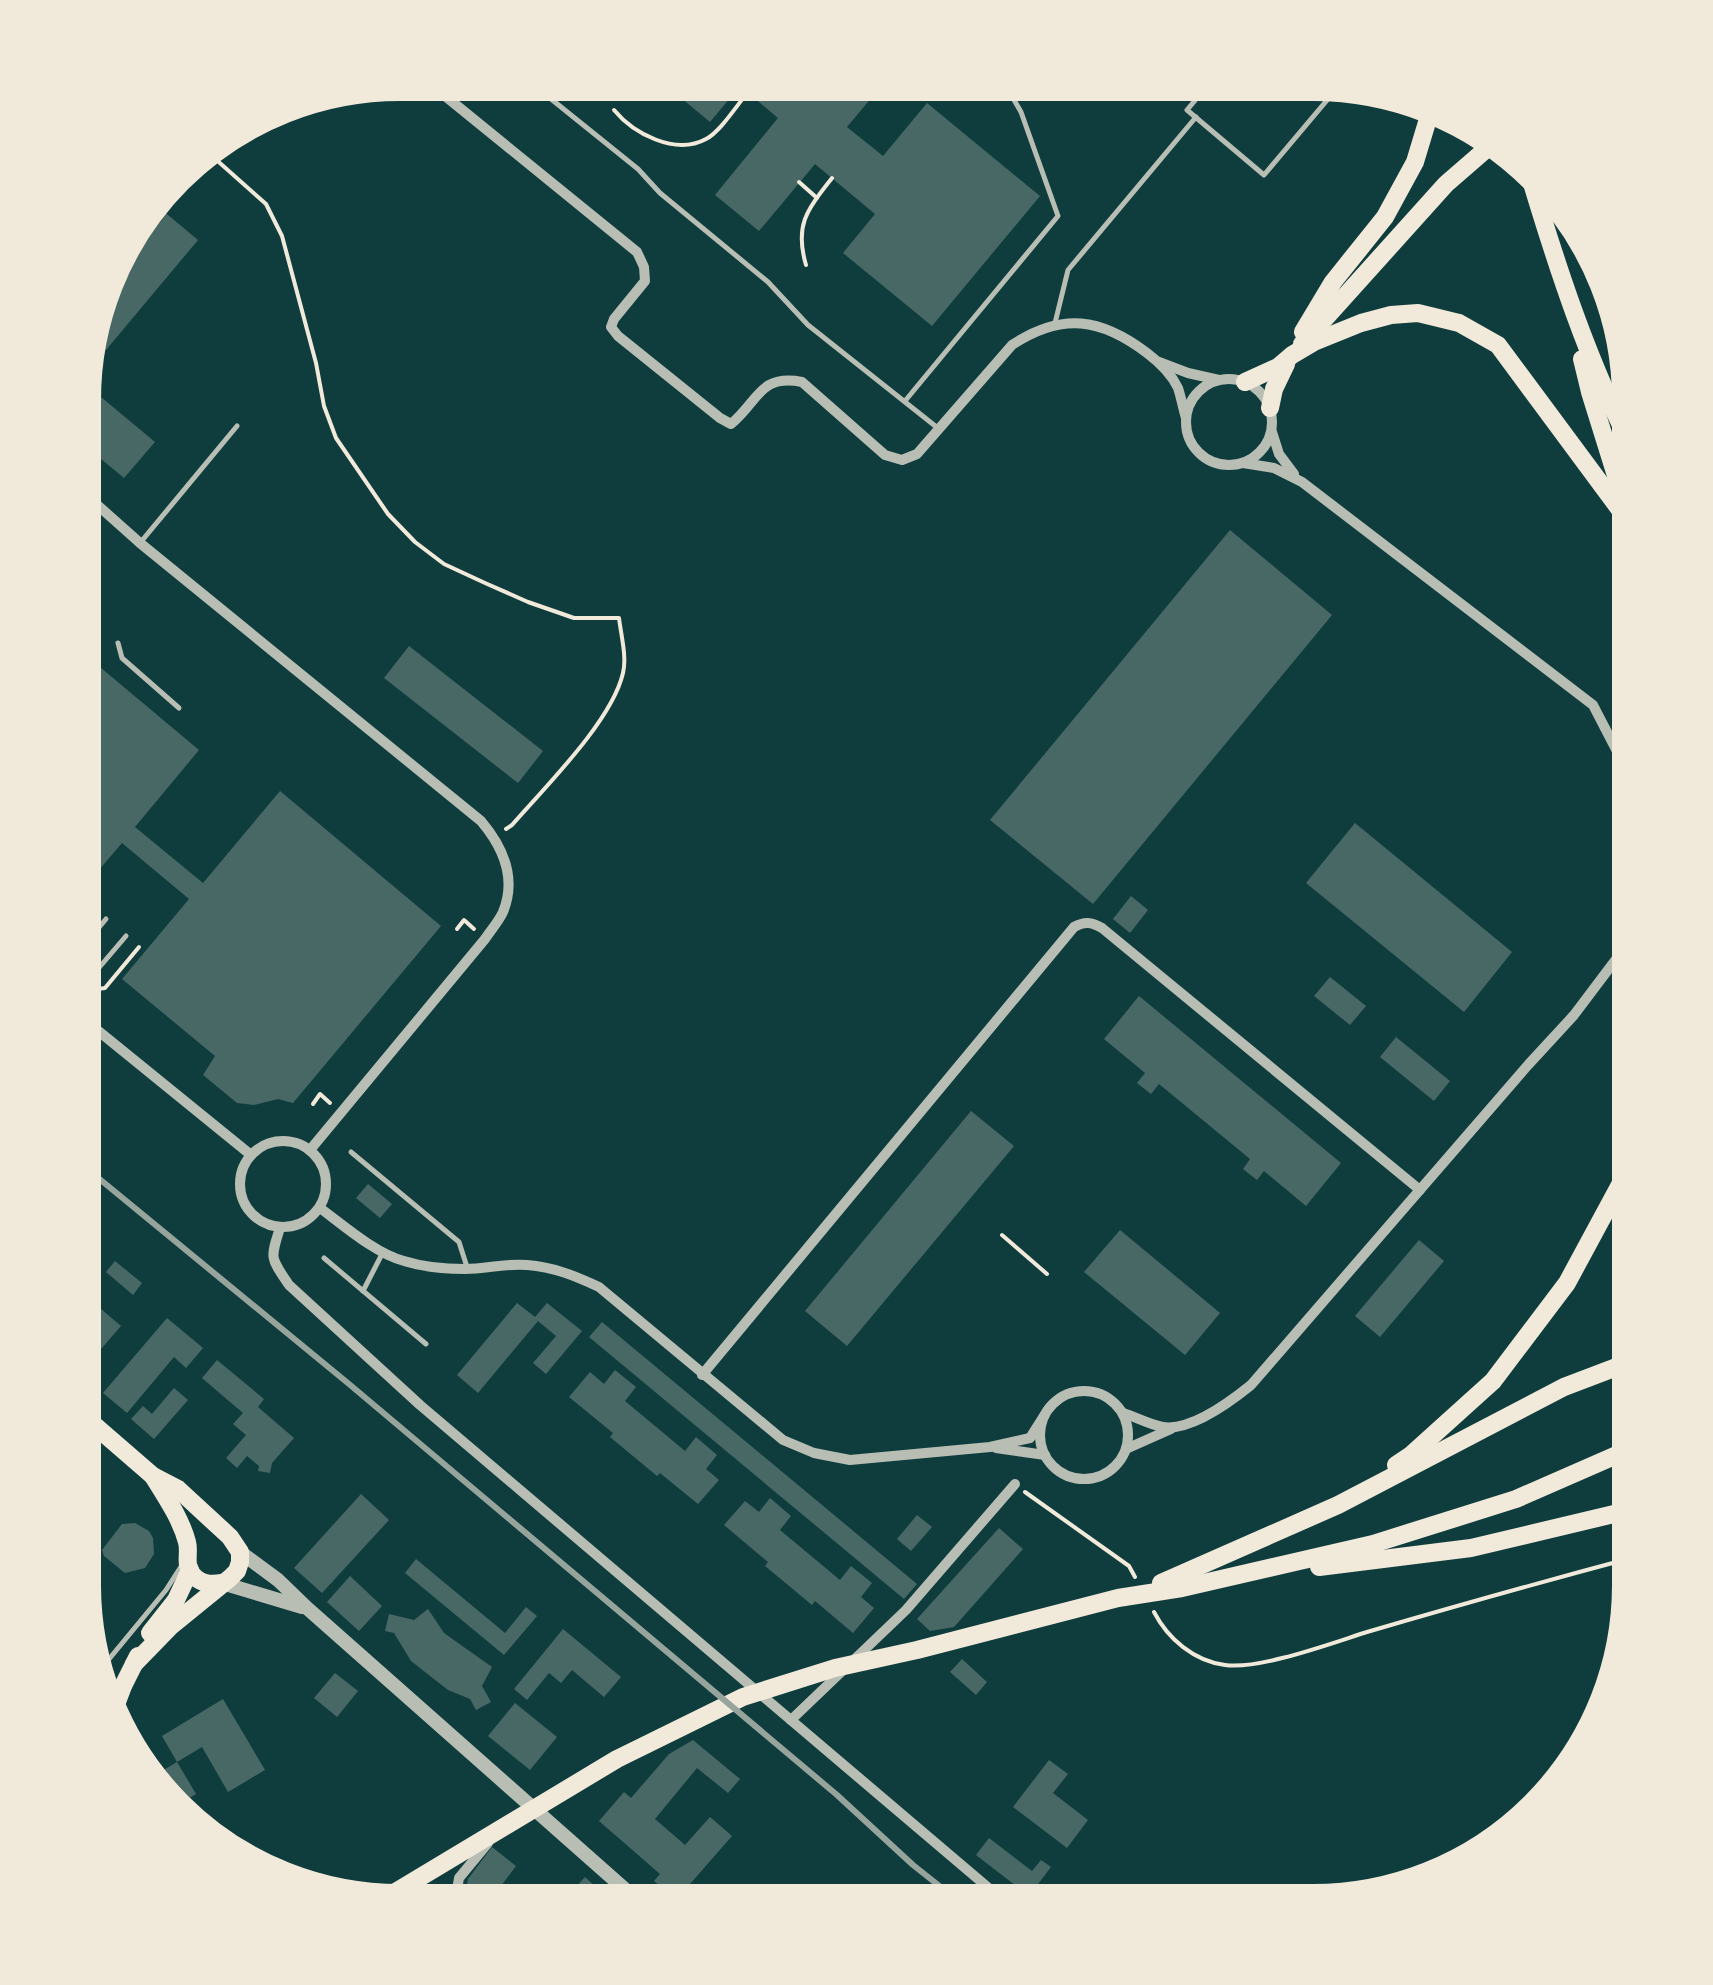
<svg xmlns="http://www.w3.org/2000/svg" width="1713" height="1985" font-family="'Open Sans',sans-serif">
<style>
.building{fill:#486865}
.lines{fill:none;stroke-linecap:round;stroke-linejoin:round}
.path{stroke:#f1e9da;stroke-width:4}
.service{stroke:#b8beb3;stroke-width:5}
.minor{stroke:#b8beb3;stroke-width:10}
.tertiary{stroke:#b8beb3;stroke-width:14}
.primary{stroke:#f1e9da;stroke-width:18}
.rail{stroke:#97a49c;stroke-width:6}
.rim{fill:none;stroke:#f1e9da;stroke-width:12}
</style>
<rect width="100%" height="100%" fill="#0f3d3e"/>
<g class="building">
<path d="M657,78L776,79L798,97L813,79H887L847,127L883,156L927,103L1040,196L932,326L843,253L875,214L815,164L759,231L715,195L778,118L740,86L710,122Z"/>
<path d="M162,210L198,240L106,350L85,333L107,276Z"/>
<path d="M83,382L155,442L124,478L83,444Z"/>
<path d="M1230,530L1332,615L1093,904L990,820Z"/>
<path d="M409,646L543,751L518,783L384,678Z"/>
<path d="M82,652L199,750L135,827L203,883L280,791L441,926L293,1103L278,1099L254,1105L237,1103L203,1075L215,1056L122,979L189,899L122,843L81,891Z"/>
<path d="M1355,823L1512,952L1464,1012L1306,883Z"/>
<path d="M1131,896L1148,910L1130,933L1113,919Z"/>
<path d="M1330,977L1366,1006L1350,1025L1314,996Z"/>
<path d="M1139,996L1341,1163L1306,1206L1264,1171L1257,1180L1243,1169L1250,1159L1159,1084L1151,1094L1137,1083L1145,1073L1104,1039Z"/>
<path d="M1396,1037L1450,1081L1434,1101L1380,1057Z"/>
<path d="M971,1111L1014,1146L847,1346L805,1311Z"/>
<path d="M368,1184L392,1204L380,1218L356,1198Z"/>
<path d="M1120,1230L1220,1313L1185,1355L1084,1272Z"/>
<path d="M1419,1240L1444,1261L1380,1337L1355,1316Z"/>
<path d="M115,1261L142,1283L133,1295L106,1272Z"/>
<path d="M79,1290L121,1326L95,1356L79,1343Z"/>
<path d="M517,1303L535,1317L547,1303L582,1331L546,1374L533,1363L556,1336L538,1321L478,1393L457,1375Z"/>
<path d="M167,1318L203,1348L186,1368L174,1357L127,1413L103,1393Z"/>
<path d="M602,1322L917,1584L904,1599L589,1337Z"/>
<path d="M217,1360L264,1399L258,1407L294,1438L272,1463L270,1473L258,1471L259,1466L247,1456L237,1468L226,1458L246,1435L233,1424L243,1413L202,1378Z"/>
<path d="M615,1370L636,1387L625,1401L685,1451L696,1437L717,1455L706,1469L719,1480L698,1504L660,1473L657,1476L610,1437L613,1433L569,1397L590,1372L604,1384Z"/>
<path d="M174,1388L188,1400L154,1439L131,1419L143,1406L152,1414Z"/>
<path d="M361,1494L389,1520L322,1593L294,1568Z"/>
<path d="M770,1498L791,1516L780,1530L840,1580L851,1566L872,1583L861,1597L874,1608L853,1633L815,1601L812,1605L765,1566L768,1562L724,1525L745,1501L759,1512Z"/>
<path d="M917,1515L932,1527L911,1551L897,1539Z"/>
<path d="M135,1523L149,1531L153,1538L154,1554L145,1568L125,1573L104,1556L102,1550L122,1524Z"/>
<path d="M999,1528L1023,1549L954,1627L930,1631L917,1619Z"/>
<path d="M416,1559L505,1633L526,1607L537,1616L504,1655L405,1573Z"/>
<path d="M350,1576L382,1606L359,1631L327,1602Z"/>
<path d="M428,1609L444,1633L492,1667L482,1686L491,1702L476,1710L470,1699L448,1690L411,1661L394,1633L385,1631L389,1614L414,1620Z"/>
<path d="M563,1629L621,1677L604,1697L572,1670L561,1683L549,1673L527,1700L514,1689Z"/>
<path d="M962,1659L987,1682L976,1695L950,1672Z"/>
<path d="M335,1673L358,1691L337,1717L314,1698Z"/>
<path d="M223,1699L265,1770L228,1792L202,1747L177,1762L196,1794L181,1803L162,1771L177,1762L162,1736Z"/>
<path d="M515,1703L557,1737L530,1770L488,1736Z"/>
<path d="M693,1740L740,1779L728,1793L697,1768L655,1819L685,1845L710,1817L732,1836L676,1900L654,1881L660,1874L599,1821L624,1792L631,1798L669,1754Z"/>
<path d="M1049,1760L1068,1774L1053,1793L1088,1820L1067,1848L1013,1807Z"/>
<path d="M989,1838L1032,1871L1041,1860L1051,1867L1029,1896L976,1855Z"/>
<path d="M492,1847L516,1866L492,1898L487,1894L480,1907H463L468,1879Z"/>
<path d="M585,1877L611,1901L606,1907H558Z"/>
</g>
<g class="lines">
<g class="path">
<path d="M614,110C633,133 675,156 706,139C720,132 737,105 748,92"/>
<path d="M203,148L266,204L282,236L316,363L324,406L336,438L388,514L415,542L444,564L485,583L528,602L574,618H619C621,635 627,657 623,673C612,721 545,787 512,825L506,829"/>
<path d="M799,182L817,198"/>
<path d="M118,245L192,154"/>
<path d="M806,265C794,224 808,209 832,178"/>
<path d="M81,923L93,908"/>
<path d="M457,929L464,920L474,929"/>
<path d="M98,989L105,988L139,947"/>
<path d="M313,1104L320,1094L330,1103"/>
<path d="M1002,1235L1047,1274"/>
<path d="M1025,1492L1129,1566L1135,1577"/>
<path d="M1154,1612C1168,1639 1194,1661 1225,1665C1259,1670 1332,1643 1367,1632C1456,1606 1545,1581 1635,1557"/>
</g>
<g class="service">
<path d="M525,78L638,169L660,193L768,282L808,325L939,429"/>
<path d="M1212,80L1187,110L1264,175L1344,80"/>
<path d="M1055,323L1068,270L1196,117"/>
<path d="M905,401L1058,216L1021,112L1002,79"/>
<path d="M140,543L237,426"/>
<path d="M118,643L122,658L179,708"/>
<path d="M81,949L106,919"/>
<path d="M80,990L126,936"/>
<path d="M351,1152L459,1242L467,1267"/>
<path d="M324,1258L426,1344"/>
<path d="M363,1291L382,1254"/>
<path d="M100,1670L166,1590L182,1565"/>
</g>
<g class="minor">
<path d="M423,78L637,252L644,267L645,281L614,319L611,327L618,336L720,418L731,424C759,401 759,374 802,382L885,455L902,460L917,454L1012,345C1062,312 1101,318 1147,353C1159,362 1172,375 1178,388C1181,397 1183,408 1186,418"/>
<path d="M1159,362L1188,373L1219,380"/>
<circle cx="1229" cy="422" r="43"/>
<path d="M1272,432L1279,454L1294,474"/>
<path d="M1243,463L1274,468L1302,482L1593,705L1635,786"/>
<path d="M83,489L94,502L140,543L481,821C503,847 517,878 503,912C499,921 491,930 485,939L310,1150"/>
<path d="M80,1016L251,1155"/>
<circle cx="283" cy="1184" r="43"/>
<path d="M320,1208C343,1225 376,1254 404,1261C423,1267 445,1269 465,1269C486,1269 506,1263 527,1265C554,1267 575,1276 599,1287L783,1440L814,1453L850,1460L990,1447L1030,1438L1044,1416"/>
<path d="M280,1228C270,1259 270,1257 289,1285L420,1405L1011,1907"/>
<path d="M702,1375L1074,927C1085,921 1091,922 1102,928L1420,1190"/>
<circle cx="1084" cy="1435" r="44"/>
<path d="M1123,1413C1136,1417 1150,1425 1163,1427C1191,1431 1230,1402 1251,1385L1528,1065L1574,1015L1617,958L1635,912"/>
<path d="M996,1448L1045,1455"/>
<path d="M1126,1449L1171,1429"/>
<path d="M791,1720L906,1610L1015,1484"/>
<path d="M454,1907L459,1878L488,1843"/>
</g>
<g class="tertiary">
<path d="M240,1552L278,1580L307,1608L645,1907"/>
<path d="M222,1583L302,1607"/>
</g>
<g class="primary">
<path d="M1528,170C1557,267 1588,363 1635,453"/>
<path d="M1303,332L1333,282L1385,217L1415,162L1431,109"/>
<path d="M1302,344L1446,184L1499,138"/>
<path d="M1582,359L1590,392L1627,511"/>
<path d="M1245,382L1278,367L1292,355L1314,342L1361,323L1391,315L1418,313L1459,323L1498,345L1635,530"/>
<path d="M1270,408L1274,389L1286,364"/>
<path d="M78,1411L153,1476L178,1489L230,1537L240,1552V1562L237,1571L230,1578L171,1626L134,1664"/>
<path d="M1396,1465L1411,1455L1493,1381L1567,1283L1635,1157"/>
<path d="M153,1476C166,1497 181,1519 187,1542C190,1553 184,1563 192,1574C200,1584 210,1585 222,1583"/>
<path d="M1319,1567L1471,1548L1635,1509"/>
<path d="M1161,1583L1338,1505L1564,1387L1635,1360"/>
<path d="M150,1633L176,1600L190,1570"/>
<path d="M112,1715L123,1686L138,1656"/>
<path d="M374,1905L617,1759L743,1697L835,1668L917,1650L1118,1598L1182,1588L1373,1544L1516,1499L1635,1447"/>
</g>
<path class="rail" d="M80,1163L349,1384L837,1795L913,1865L966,1907"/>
</g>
<path d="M0 0H1713V1985H0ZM400 95H1313A305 305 0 0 1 1618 400V1585A305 305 0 0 1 1313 1890H400A305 305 0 0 1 95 1585V400A305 305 0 0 1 400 95Z" fill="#f1e9da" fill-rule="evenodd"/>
<path class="rim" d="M400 95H1313A305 305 0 0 1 1618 400V1585A305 305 0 0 1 1313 1890H400A305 305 0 0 1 95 1585V400A305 305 0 0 1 400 95Z"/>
</svg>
